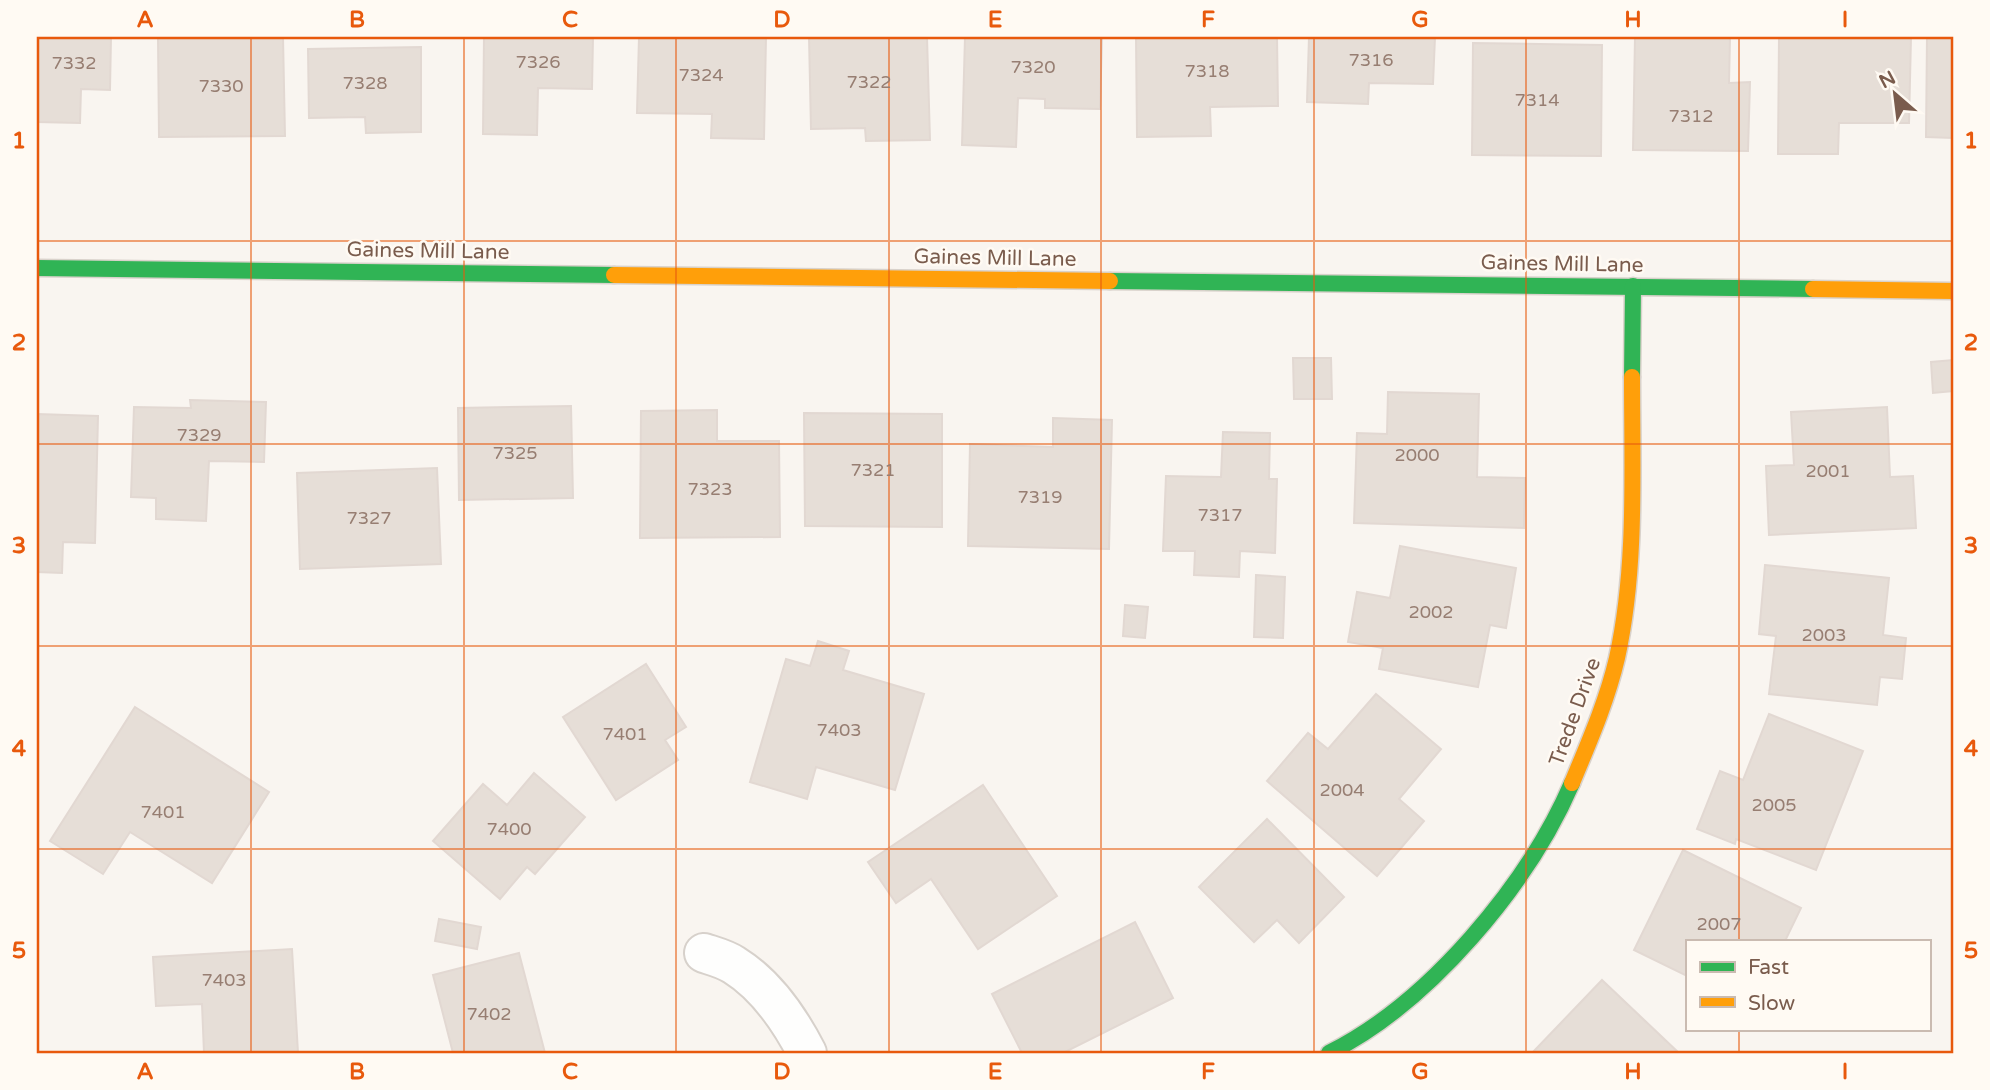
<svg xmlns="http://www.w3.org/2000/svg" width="1990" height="1090" font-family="'Varela Round',sans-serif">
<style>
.building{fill:#e6ded7;stroke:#e2d8d2;stroke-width:2}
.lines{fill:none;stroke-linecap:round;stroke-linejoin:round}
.street-casing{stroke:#d7d1cb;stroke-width:42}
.fast-casing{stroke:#d9d2cb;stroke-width:19}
.slow-casing{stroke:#d9d2cb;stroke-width:19}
.street{stroke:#fefefd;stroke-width:38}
.fast{stroke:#30b455;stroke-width:16}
.slow{stroke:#ff9f0a;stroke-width:16}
.grid{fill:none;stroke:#e8590c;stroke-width:2;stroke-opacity:0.55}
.labels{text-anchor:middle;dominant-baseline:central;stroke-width:5;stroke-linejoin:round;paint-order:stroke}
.number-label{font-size:18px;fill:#977e72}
.street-label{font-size:21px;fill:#7a5c4d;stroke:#fffaf3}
.neatline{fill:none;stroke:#e8590c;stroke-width:2.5}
.grid-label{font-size:23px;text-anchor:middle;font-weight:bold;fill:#e8590c}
</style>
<rect width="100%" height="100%" fill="#f9f5f0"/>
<g class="building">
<path d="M37,37H111L110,90L81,89L80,123L37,122Z"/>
<path d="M158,37H283L285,136L159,137Z"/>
<path d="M484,37H593L592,89L538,88L537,135L483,134Z"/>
<path d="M639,37H766L764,139L711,138L712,114L637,113Z"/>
<path d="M809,37H927L930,140L866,141L865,128L811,129Z"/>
<path d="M965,37H1102L1100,109L1045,108V99L1018,98L1016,147L962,145Z"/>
<path d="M1136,37H1277L1278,106L1210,107L1211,136L1137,137Z"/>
<path d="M1309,37H1435L1433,84L1369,83L1368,104L1307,102Z"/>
<path d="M1635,37H1730L1729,83L1750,82L1748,151L1633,150Z"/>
<path d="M1779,37H1911L1909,123H1839L1838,154H1778Z"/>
<path d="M1927,37H1953V138L1926,137Z"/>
<path d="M1473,43L1602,45L1601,156L1472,155Z"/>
<path d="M421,47V132L366,133L365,117L309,118L308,49Z"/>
<path d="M1293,358H1331L1332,399H1294Z"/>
<path d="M1953,360V391L1933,393L1931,362Z"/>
<path d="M1388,392L1479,394L1477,477L1525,478L1524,528L1354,523L1357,433L1387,434Z"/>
<path d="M190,400L266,402L264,462L209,461L206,521L156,519V498L131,497L134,407L191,408Z"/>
<path d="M571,406L573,498L459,500L458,408Z"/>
<path d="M1887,407L1890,477L1913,476L1916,528L1769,535L1766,466L1794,465L1791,412Z"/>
<path d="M717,410V441H779L780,537L640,538L641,411Z"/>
<path d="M804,413L942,414V527L805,526Z"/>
<path d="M37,414L98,416L95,543L63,542L62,573L37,572Z"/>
<path d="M1053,418L1112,420L1109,549L968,546L970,444L1053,447Z"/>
<path d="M1223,432L1270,433L1269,479H1277L1275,553L1240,551L1239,577L1194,575L1195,551H1163L1166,476L1221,477Z"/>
<path d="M437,468L441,564L300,569L297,473Z"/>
<path d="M1400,546L1516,568L1506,628L1490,625L1478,687L1379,669L1383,648L1348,642L1357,592L1390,598Z"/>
<path d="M1765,565L1889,578L1883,635L1906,638L1902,679L1880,677L1877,705L1769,694L1776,636L1759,634Z"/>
<path d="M1256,575L1285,577L1283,638L1254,637Z"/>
<path d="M1125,605L1148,607L1145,638L1123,636Z"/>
<path d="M818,641L849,651L843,670L924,694L895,790L816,767L807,799L750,782L786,659L810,666Z"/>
<path d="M646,664L686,727L665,740L678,760L616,800L563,717Z"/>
<path d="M1376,694L1441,749L1399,799L1424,821L1377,876L1267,781L1308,733L1328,749Z"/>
<path d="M135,707L269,792L212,883L130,832L103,874L50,841Z"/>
<path d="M1769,714L1863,751L1816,870L1736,839L1735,844L1697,829L1720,771L1743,780Z"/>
<path d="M534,773L585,817L535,874L527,867L500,899L433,841L483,784L507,805Z"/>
<path d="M983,785L1057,896L978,949L931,879L896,903L868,862Z"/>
<path d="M1267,819L1344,897L1299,943L1277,920L1254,942L1199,887Z"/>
<path d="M1683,850L1801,908L1785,941H1687V976L1634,950Z"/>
<path d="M439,919L481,927L477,949L435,941Z"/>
<path d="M1135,922L1173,998L1063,1053H1022L992,994Z"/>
<path d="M292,949L298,1053H204L202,1004L156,1006L153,957Z"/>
<path d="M519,953L545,1053H453L433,975Z"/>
<path d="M1602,980L1679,1053H1532Z"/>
</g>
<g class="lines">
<defs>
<path id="street" d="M704,953C713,956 725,959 734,965C766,985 790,1020 807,1053"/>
<g id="fast">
<path d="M37,268L614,275"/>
<path d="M1110,281L1813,289"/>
<path d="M1632,377L1633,286"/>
<path d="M1329,1053C1429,1003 1528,885 1572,783"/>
</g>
<g id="slow">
<path d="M614,275L1110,281"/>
<path d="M1813,289L1953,291"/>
<path d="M1572,783C1589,742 1607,701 1617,658C1637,567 1632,469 1632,377"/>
</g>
</defs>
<use href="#street" class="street-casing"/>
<use href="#fast" class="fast-casing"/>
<use href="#slow" class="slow-casing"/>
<use href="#street" class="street"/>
<use href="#fast" class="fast"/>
<use href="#slow" class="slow"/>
</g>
<path class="grid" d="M251,37V1053M464,37V1053M676,37V1053M889,37V1053M1101,37V1053M1314,37V1053M1526,37V1053M1739,37V941M37,241H1953M37,444H1953M37,646H1953M37,849H1953M1739,1029V1053"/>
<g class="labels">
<g class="number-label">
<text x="1371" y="60">7316</text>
<text x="538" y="62">7326</text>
<text x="74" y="63">7332</text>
<text x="1033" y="67">7320</text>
<text x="1207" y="71">7318</text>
<text x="701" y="75">7324</text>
<text x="869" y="82">7322</text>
<text x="365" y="83">7328</text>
<text x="221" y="86">7330</text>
<text x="1537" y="100">7314</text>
<text x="1691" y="116">7312</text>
<text x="199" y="435">7329</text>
<text x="515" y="453">7325</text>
<text x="1417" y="455">2000</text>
<text x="873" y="470">7321</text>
<text x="1828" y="471">2001</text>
<text x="710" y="489">7323</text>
<text x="1040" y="497">7319</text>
<text x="1220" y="515">7317</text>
<text x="369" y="518">7327</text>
<text x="1431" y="612">2002</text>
<text x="1824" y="635">2003</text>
<text x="839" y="730">7403</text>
<text x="625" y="734">7401</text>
<text x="1342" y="790">2004</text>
<text x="1774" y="805">2005</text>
<text x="163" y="812">7401</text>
<text x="509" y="829">7400</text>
<text x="1719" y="924">2007</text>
<text x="224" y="980">7403</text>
<text x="489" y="1014">7402</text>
</g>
<g class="street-label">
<text transform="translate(428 251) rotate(1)">Gaines Mill Lane</text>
<text transform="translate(995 258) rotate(1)">Gaines Mill Lane</text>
<text transform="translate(1562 264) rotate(1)">Gaines Mill Lane</text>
<text transform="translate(1575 712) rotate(-70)">Trede Drive</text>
</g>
</g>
<rect width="1990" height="1090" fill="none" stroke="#fffaf3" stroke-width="77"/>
<rect x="1686" y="940" width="245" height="91" fill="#fffaf3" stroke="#cabbb1" stroke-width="2"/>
<rect x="1700" y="962" width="35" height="10" fill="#30b455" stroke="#cabbb1" stroke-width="2"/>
<text x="1748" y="974" font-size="21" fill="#7a5c4d">Fast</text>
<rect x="1700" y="997" width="35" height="10" fill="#ff9f0a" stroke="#cabbb1" stroke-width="2"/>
<text x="1748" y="1010" font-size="21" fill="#7a5c4d">Slow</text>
<g transform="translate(1895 94) rotate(332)" stroke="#fffaf3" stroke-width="5" paint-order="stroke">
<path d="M0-5L12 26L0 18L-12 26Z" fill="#7a5c4d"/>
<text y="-10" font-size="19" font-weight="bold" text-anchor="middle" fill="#7a5c4d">N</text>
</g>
<rect x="38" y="38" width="1914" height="1014" class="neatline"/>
<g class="grid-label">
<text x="145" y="27">A</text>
<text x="357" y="27">B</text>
<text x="570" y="27">C</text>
<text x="782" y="27">D</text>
<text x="995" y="27">E</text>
<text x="1208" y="27">F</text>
<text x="1420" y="27">G</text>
<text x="1633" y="27">H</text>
<text x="1845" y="27">I</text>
<text x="19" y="148">1</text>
<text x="1971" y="148">1</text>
<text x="19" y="350">2</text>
<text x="1971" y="350">2</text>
<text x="19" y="553">3</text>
<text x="1971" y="553">3</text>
<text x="19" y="756">4</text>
<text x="1971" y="756">4</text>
<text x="19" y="958">5</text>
<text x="1971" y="958">5</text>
<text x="145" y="1079">A</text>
<text x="357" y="1079">B</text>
<text x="570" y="1079">C</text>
<text x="782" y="1079">D</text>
<text x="995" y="1079">E</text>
<text x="1208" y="1079">F</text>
<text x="1420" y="1079">G</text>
<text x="1633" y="1079">H</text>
<text x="1845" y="1079">I</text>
</g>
</svg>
